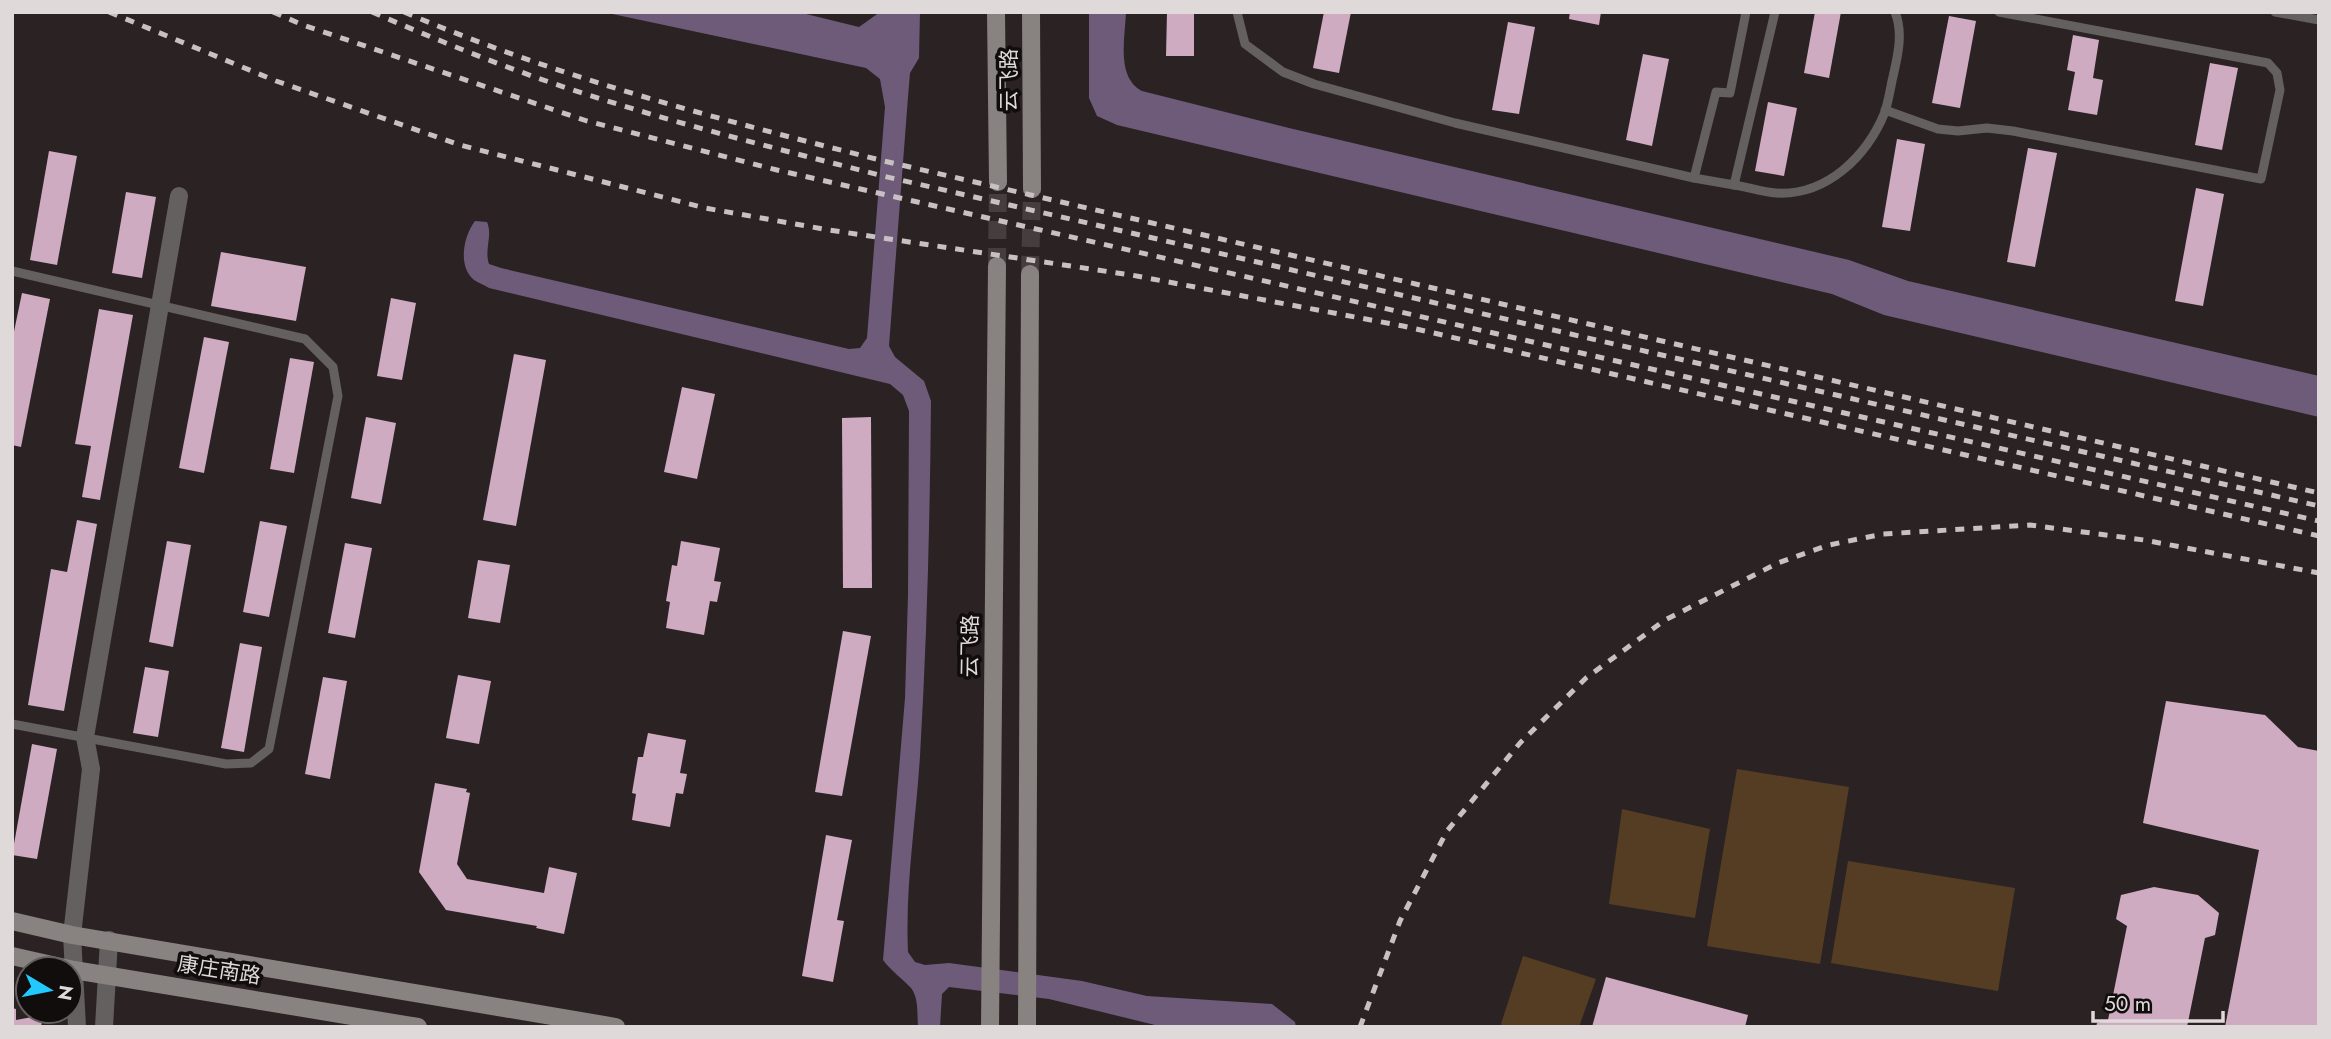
<svg xmlns="http://www.w3.org/2000/svg" width="2331" height="1039" font-family="Jost,'Noto Sans SC',sans-serif">
<style>
.green{fill:#553d24}
.water{fill:#6e5b79}
.building{fill:#cfabc2}
.lines{fill:none;stroke-linecap:round;stroke-linejoin:round}
.secondary-tunnel{stroke:#463d3e;stroke-width:18;stroke-dasharray:18 9;stroke-linecap:butt}
.lane{stroke:#64605f;stroke-width:9}
.street{stroke:#64605f;stroke-width:18}
.secondary{stroke:#888280;stroke-width:18}
.rail{stroke:#c8c1c1;stroke-width:5;stroke-dasharray:9 9;stroke-linecap:butt}
.labels{text-anchor:middle;dominant-baseline:central;stroke-width:7;stroke-linejoin:round;paint-order:stroke}
.street-label{font-size:21px;fill:#dfd9d9;stroke:#110d0d}
</style>
<rect width="100%" height="100%" fill="#2b2223"/>
<g class="green">
<path d="M1737,769L1849,787L1820,964L1707,946Z"/>
<path d="M1622,809L1710,829L1695,918L1609,904Z"/>
<path d="M1848,861L2015,888L1998,991L1831,963Z"/>
<path d="M1523,956L1596,979L1579,1027H1500Z"/>
</g>
<g class="water">
<path d="M603,12H798L859,27L880,12H920L919,58L910,73L908,97L889,346L895,357L924,381L931,401C930,519 927,637 920,756C916,821 905,886 908,952L915,962L925,965L949,963L1082,981L1147,996L1272,1004L1295,1022L1296,1027L1155,1025L1049,999L949,987L942,994L940,1027H918C917,1015 919,998 911,988C902,978 891,971 883,960L905,698L908,595L909,411L903,395L890,384L489,288C485,285 478,283 474,280C457,266 464,235 475,221L487,222C493,236 484,249 489,264L501,268L849,349L860,348L867,338L885,107L880,79L866,68Z"/>
<path d="M1089,12H1126C1125,38 1116,77 1142,91L1289,128L1849,260L1908,281L2319,376V417L1884,315L1832,294L1764,278L1117,125L1097,116L1089,98Z"/>
</g>
<g class="building">
<path d="M1167,12H1194V56H1166Z"/>
<path d="M1324,12H1351L1339,73L1313,68Z"/>
<path d="M1570,12H1601L1599,25L1569,19Z"/>
<path d="M1815,12H1841L1829,78L1804,73Z"/>
<path d="M1949,16L1976,21L1960,108L1932,103Z"/>
<path d="M1508,22L1535,27L1519,114L1492,110Z"/>
<path d="M2073,35L2099,40L2093,78L2103,80L2097,115L2068,110L2075,72L2067,70Z"/>
<path d="M1643,54L1669,59L1652,146L1626,140Z"/>
<path d="M2210,63L2238,68L2222,150L2195,145Z"/>
<path d="M1768,102L1797,108L1784,176L1755,171Z"/>
<path d="M1897,139L1925,144L1910,231L1882,227Z"/>
<path d="M2028,148L2057,153L2035,267L2007,262Z"/>
<path d="M49,151L77,156L57,265L30,260Z"/>
<path d="M2196,188L2224,194L2203,306L2175,301Z"/>
<path d="M126,192L156,197L142,278L112,273Z"/>
<path d="M221,252L306,267L296,321L211,306Z"/>
<path d="M22,293L50,299L21,447L12,445V341Z"/>
<path d="M391,298L416,303L402,380L377,376Z"/>
<path d="M99,309L133,315L100,500L82,497L91,446L75,444Z"/>
<path d="M204,337L229,342L204,473L179,468Z"/>
<path d="M514,354L546,360L516,526L483,520Z"/>
<path d="M290,358L314,362L294,473L270,469Z"/>
<path d="M682,387L715,394L697,479L664,472Z"/>
<path d="M366,417L396,423L381,504L351,498Z"/>
<path d="M871,417L872,588H843L842,418Z"/>
<path d="M77,520L97,524L64,711L28,705L51,569L67,572Z"/>
<path d="M260,521L287,526L269,617L243,612Z"/>
<path d="M167,541L191,545L173,647L149,642Z"/>
<path d="M681,541L720,548L714,581L721,582L717,602L710,601L704,635L666,628L670,602L666,601L672,565L677,566Z"/>
<path d="M345,543L372,548L355,638L328,633Z"/>
<path d="M478,560L510,565L500,623L468,618Z"/>
<path d="M843,631L871,636L842,796L815,792Z"/>
<path d="M240,643L262,647L244,752L221,748Z"/>
<path d="M145,667L169,671L158,737L133,733Z"/>
<path d="M458,675L491,681L479,744L446,738Z"/>
<path d="M323,677L347,681L330,779L305,774Z"/>
<path d="M2166,701L2265,715L2298,747L2319,751V1027H2225L2259,850L2143,823Z"/>
<path d="M648,733L686,740L680,773L687,774L683,794L676,793L670,827L632,820L636,794L632,793L638,757H643Z"/>
<path d="M32,744L57,749L37,859L12,855Z"/>
<path d="M435,783L467,789L466,792L470,793L457,864L467,879L544,893L549,867L577,873L564,934L536,928L537,926L446,910L419,872Z"/>
<path d="M826,835L852,840L837,920L844,921L833,982L802,976Z"/>
<path d="M2154,887L2198,895L2219,913L2215,935L2205,938L2187,1027H2096L2097,1023L2108,1020L2127,926L2116,919L2121,895Z"/>
<path d="M1606,977L1748,1015L1745,1027H1592Z"/>
<path d="M12,1008L16,1009V1020L43,1015L41,1027H12Z"/>
</g>
<g class="lines">
<g class="secondary-tunnel">
<path d="M997,266L998,182"/>
<path d="M1030,274L1032,189"/>
</g>
<g class="lane">
<path d="M1237,12L1245,44L1283,72L1314,84L1455,123L1694,178"/>
<path d="M1746,12L1730,93L1716,92L1694,178L1734,185L1775,12"/>
<path d="M2275,12L2319,20"/>
<path d="M1885,110L1938,129L1958,131L1987,128L2013,131L2261,179L2280,90L2277,73L2268,63L1999,12"/>
<path d="M1734,185C1748,187 1762,192 1776,193C1827,196 1867,156 1885,112C1888,102 1890,91 1892,81C1897,59 1904,34 1895,12"/>
<path d="M12,271L305,339L333,367L338,396L269,749L251,763L226,764L12,724"/>
</g>
<g class="street">
<path d="M77,1027L72,935L91,769L85,737L179,196"/>
<path d="M104,1027L109,940"/>
</g>
<g class="secondary">
<path d="M996,12L998,182"/>
<path d="M1031,12L1032,189"/>
<path d="M12,921L72,935L616,1027"/>
<path d="M12,956L74,970L418,1027"/>
<path d="M990,1027L997,266"/>
<path d="M1027,1027L1030,274"/>
</g>
<g class="rail">
<path d="M109,12L276,81L460,145L705,208L829,230L1131,275L1403,326L2319,536"/>
<path d="M273,12L303,25L587,121L777,170L2319,521"/>
<path d="M372,12C437,40 503,67 570,89C673,123 778,149 883,176L2319,506"/>
<path d="M404,12C559,78 721,120 884,161L2319,493"/>
<path d="M1360,1027L1400,921L1447,831L1520,743L1586,678L1665,620L1778,563L1829,545L1883,534L2030,525L2144,540L2319,573"/>
</g>
</g>
<g class="labels">
<g class="street-label">
<text transform="translate(1009 80) rotate(-90)">云飞路</text>
<text transform="translate(970 646) rotate(-89)">云飞路</text>
<text transform="translate(219 970) rotate(9)">康庄南路</text>
</g>
</g>
<rect width="2331" height="1039" fill="none" stroke="#dfd9d9" stroke-width="28"/>
<g transform="translate(49 990) rotate(100)"><circle r="33" fill="#110d0d" stroke="#635f5f" stroke-width="2"/>
<path d="M0-5L12 26L0 18L-12 26Z" fill="#22c9fd"/>
<text y="-10" font-size="19" font-weight="bold" text-anchor="middle" fill="#dfd9d9">N</text>
</g>
<path d="M2093 1011v10h130v-10" fill="none" stroke="#dfd9d9" stroke-width="3.5"/>
<text x="2104" y="1011" font-size="21" fill="#dfd9d9" stroke="#110d0d" stroke-width="5" paint-order="stroke">50 m</text>
</svg>
